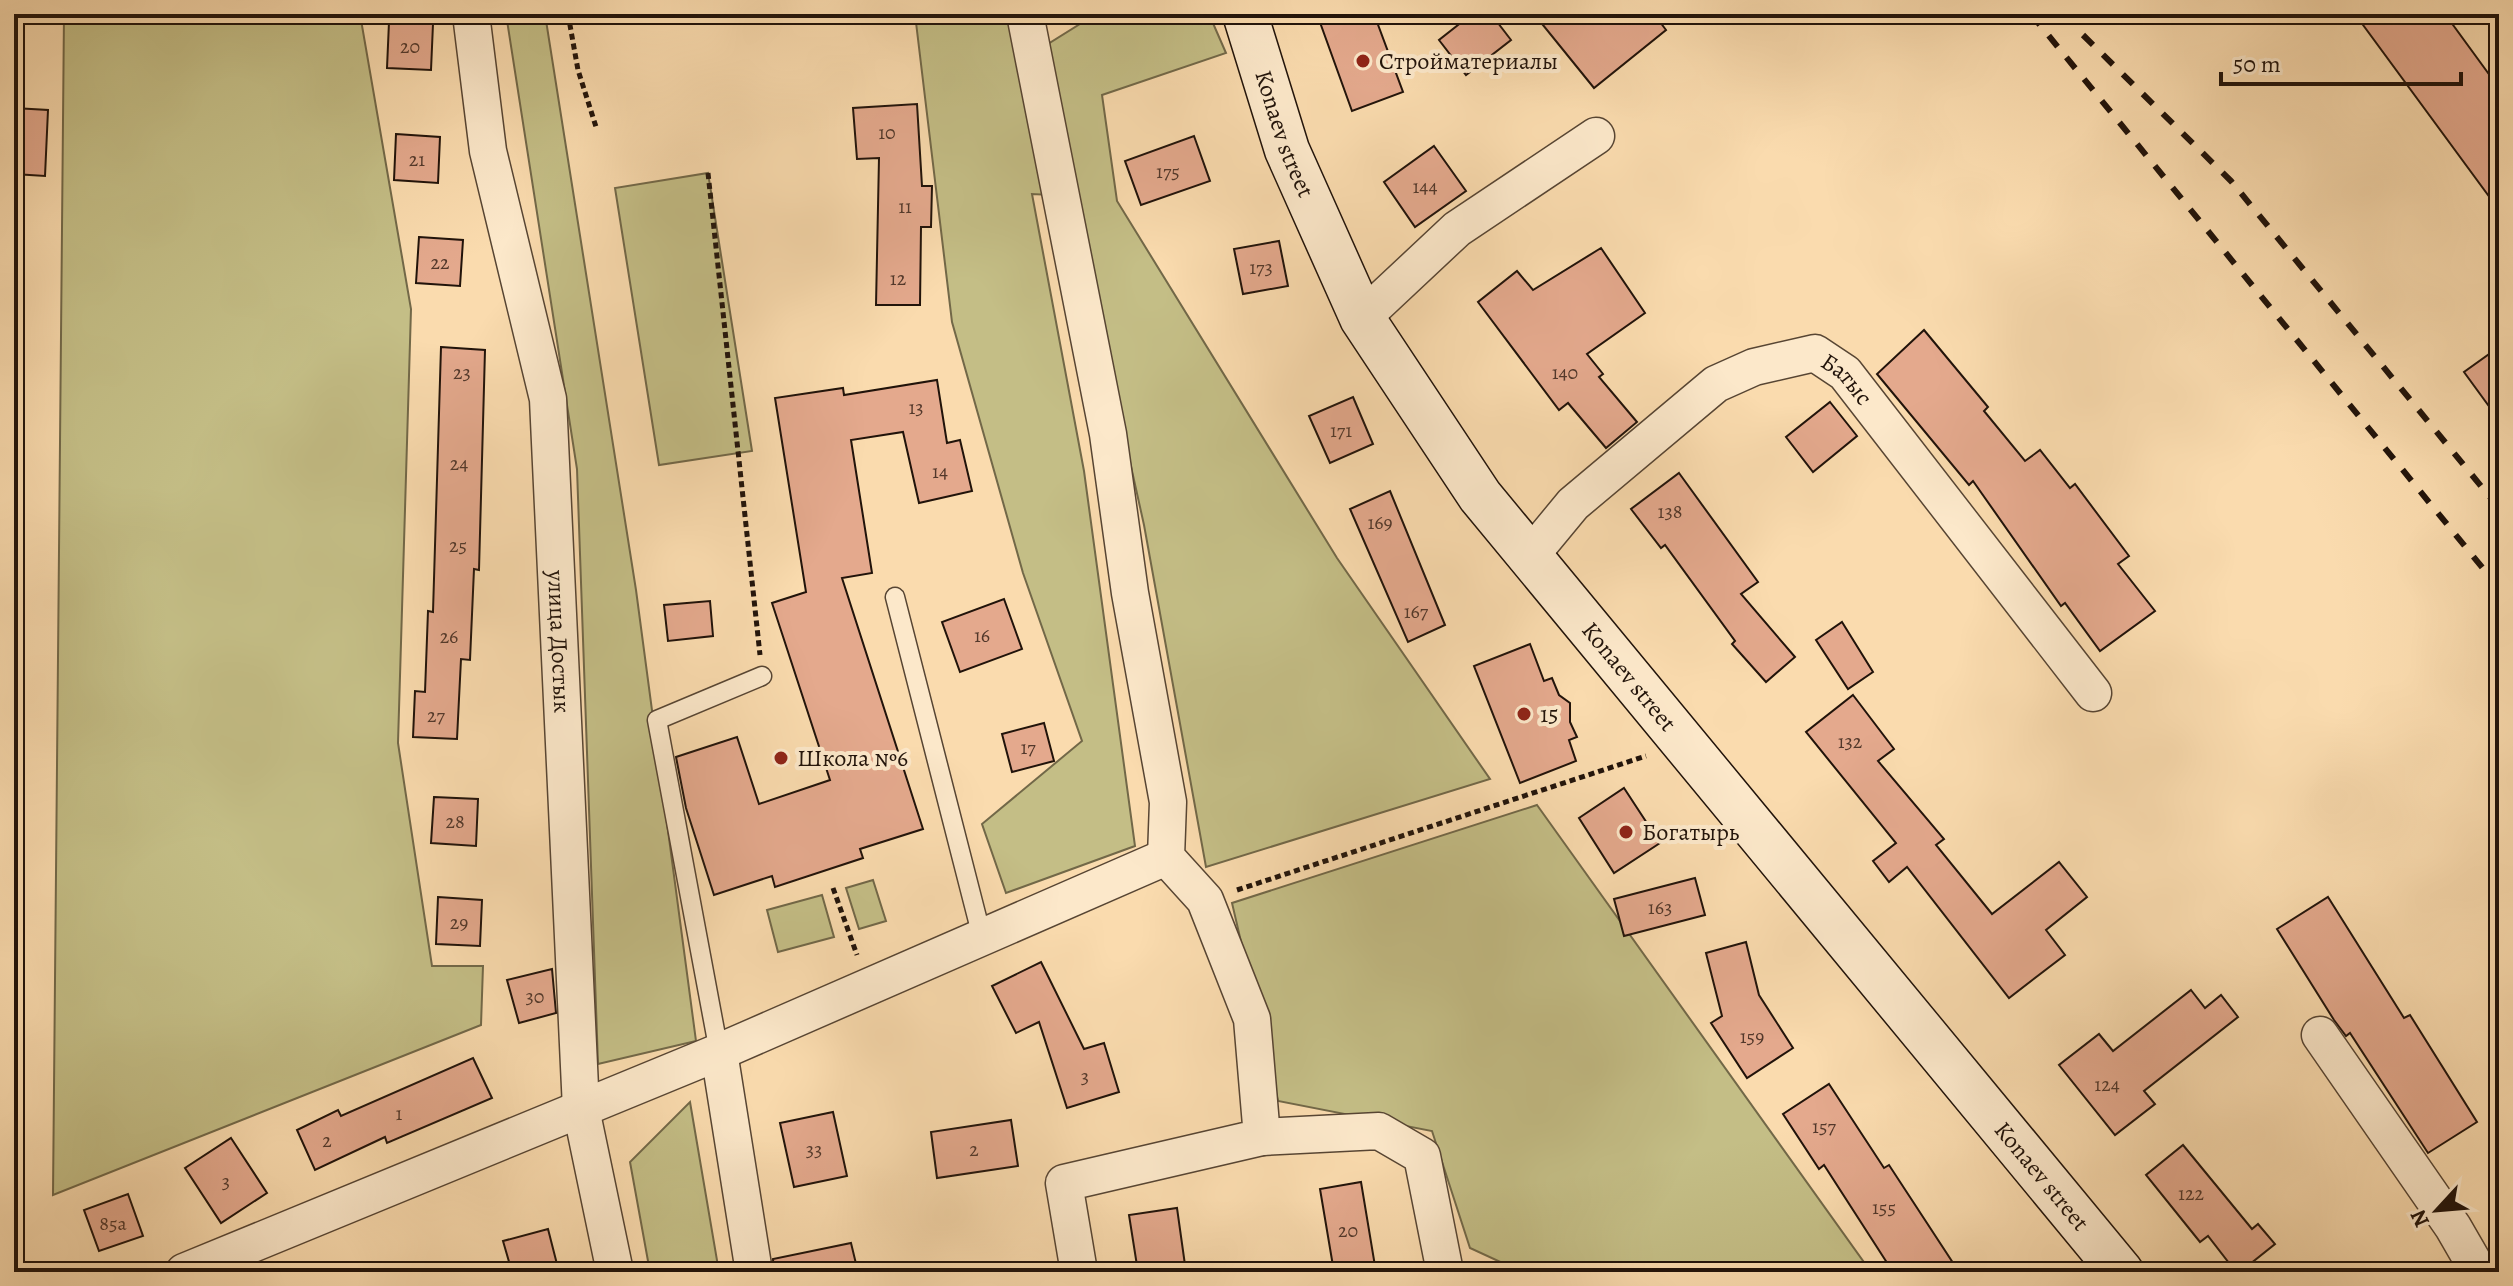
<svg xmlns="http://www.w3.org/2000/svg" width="2513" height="1286" font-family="Alegreya,serif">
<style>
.green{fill:#c4be86;stroke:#726848;stroke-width:2}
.building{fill:#e4a98d;stroke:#21130a;stroke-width:2}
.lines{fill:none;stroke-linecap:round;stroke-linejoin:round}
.service-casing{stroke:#574533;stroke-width:21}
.minor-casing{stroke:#574533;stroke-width:39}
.secondary-casing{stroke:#21130a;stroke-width:47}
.path{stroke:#21130a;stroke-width:5;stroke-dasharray:6 4;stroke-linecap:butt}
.service{stroke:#fce8ca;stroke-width:18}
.minor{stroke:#fce8ca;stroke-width:36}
.secondary{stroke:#fce8ca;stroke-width:44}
.rail{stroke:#21130a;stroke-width:6;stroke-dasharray:14 14;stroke-linecap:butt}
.poi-dot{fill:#8f2418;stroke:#fce8ca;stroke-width:3}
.labels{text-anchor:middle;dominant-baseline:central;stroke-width:8;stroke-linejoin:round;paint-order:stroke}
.number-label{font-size:20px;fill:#52382b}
.poi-label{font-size:24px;fill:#21130a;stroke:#fce8ca;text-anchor:start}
.street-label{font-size:24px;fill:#21130a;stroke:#fce8ca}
</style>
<rect width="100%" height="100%" fill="#fadbae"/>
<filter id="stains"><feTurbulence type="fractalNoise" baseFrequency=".0025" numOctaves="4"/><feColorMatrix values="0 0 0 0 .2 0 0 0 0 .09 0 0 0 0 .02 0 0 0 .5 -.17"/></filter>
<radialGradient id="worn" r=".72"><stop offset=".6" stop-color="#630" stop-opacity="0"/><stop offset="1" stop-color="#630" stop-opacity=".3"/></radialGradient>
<g class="green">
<path d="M64,14H360L411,309L398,743L432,966H483L481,1025L53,1195Z"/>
<path d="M506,14H545L636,590L696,1041L598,1064L577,469Z"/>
<path d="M915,14H1028L1043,47L1096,14H1209L1226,53L1102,95L1117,201L1337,558L1490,779L1206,867L1144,525L1071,196L1032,194L1084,471L1135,846L1006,893L982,824L1082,741L1023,573L952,322Z"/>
<path d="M708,173L752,451L659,465L615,188Z"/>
<path d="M1537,805L1871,1272H1522L1470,1248L1432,1131L1278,1101L1232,903Z"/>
<path d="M873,880L886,921L859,929L846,888Z"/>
<path d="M822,895L834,937L778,952L767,910Z"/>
<path d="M690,1102L719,1272H650L630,1162Z"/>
</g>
<g class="building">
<path d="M1317,14H1374L1403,92L1352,111Z"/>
<path d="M1472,14H1491L1511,40L1466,75L1439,40Z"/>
<path d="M1534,14H1654L1666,30L1594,88Z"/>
<path d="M2355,14H2445L2499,88V210Z"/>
<path d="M389,22L433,24L431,70L387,68Z"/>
<path d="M917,104L922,186H932L931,227H921L920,305H876L879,158L857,159L853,108Z"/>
<path d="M14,108L48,110L45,176L14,174Z"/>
<path d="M396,134L440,137L438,183L394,180Z"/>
<path d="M1194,136L1210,181L1141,205L1125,161Z"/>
<path d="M1434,146L1466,191L1415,227L1384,182Z"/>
<path d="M419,237L463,240L460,286L416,283Z"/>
<path d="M1279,241L1288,286L1243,294L1234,249Z"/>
<path d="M1601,248L1645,313L1587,354L1603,374L1599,377L1637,422L1606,448L1568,403L1559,410L1478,302L1517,271L1533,290Z"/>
<path d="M1924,330L1988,407L1984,411L2025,461L2040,450L2070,488L2075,484L2129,556L2118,564L2155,611L2100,651L2065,603L2061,606L1973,481L1969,485L1877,374Z"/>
<path d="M441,347L485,350L479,570L474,569L470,660L461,659L457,739L413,737L415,691L425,692L428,611L433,612Z"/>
<path d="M2499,347V420L2464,372Z"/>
<path d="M937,380L947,443L960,440L972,491L919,503L903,432L851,440L872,573L842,578L923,829L860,849L863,858L775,887L772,876L714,895L686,808L676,757L737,737L759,804L830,780L772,603L806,592L775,398L843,388L844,395Z"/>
<path d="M1353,397L1373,444L1330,463L1309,416Z"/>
<path d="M1830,402L1857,436L1813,472L1786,437Z"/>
<path d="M1679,473L1758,582L1741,594L1795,657L1766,682L1732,644L1735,641L1665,545L1661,548L1631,509Z"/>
<path d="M1390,491L1445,625L1408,642L1350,509Z"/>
<path d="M1004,599L1022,649L960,672L942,622Z"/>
<path d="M710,601L713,636L668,641L664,605Z"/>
<path d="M1842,622L1873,672L1848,689L1816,640Z"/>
<path d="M1530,644L1544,681L1552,678L1559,695L1570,703V722L1577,737L1569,740L1576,761L1520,783L1474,666Z"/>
<path d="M1853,695L1894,749L1878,761L1944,839L1936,845L1992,914L2059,862L2087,897L2046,930L2065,955L2009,998L1907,867L1889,882L1873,861L1896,843L1806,732Z"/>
<path d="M1044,723L1054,761L1012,772L1002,734Z"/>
<path d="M1624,788L1660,843L1614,873L1579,818Z"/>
<path d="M434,797L478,799L476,846L431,843Z"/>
<path d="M1695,878L1705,915L1624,936L1614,899Z"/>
<path d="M438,897L482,900L480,946L436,944Z"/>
<path d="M2328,897L2404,1018L2410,1015L2477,1122L2428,1153L2350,1033L2346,1036L2334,1020L2277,929Z"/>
<path d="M1746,942L1759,995L1793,1048L1747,1078L1711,1023L1722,1016L1706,953Z"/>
<path d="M1041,962L1084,1049L1104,1043L1119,1092L1067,1108L1039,1022L1016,1033L992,986Z"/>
<path d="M552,969L556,1013L519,1023L507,980Z"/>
<path d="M2191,990L2205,1008L2221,995L2238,1017L2144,1091L2155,1104L2115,1135L2059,1065L2099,1034L2113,1051Z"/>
<path d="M473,1058L492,1098L387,1143L385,1137L315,1170L297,1130L338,1110L341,1116Z"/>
<path d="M1829,1084L1884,1168L1889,1165L1959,1272H1893L1824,1165L1819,1169L1783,1114Z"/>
<path d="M833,1112L847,1176L794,1187L780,1123Z"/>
<path d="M1011,1120L1018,1166L937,1178L931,1132Z"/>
<path d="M231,1138L267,1193L221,1223L185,1168Z"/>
<path d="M2183,1145L2252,1229L2258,1224L2275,1244L2240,1272H2236L2208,1236L2200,1242L2146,1175Z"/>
<path d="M1361,1182L1376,1272H1334L1320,1189Z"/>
<path d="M128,1194L143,1236L99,1251L84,1210Z"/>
<path d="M1177,1208L1186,1272H1138L1129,1215Z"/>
<path d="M548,1229L559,1272H512L503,1241Z"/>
<path d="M851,1243L858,1272H774L773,1259Z"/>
</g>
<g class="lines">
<defs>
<g id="service">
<path d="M895,597L982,937"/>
<path d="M719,1052L657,720L762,676"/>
</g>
<g id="minor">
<path id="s1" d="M471,14L488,151L548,399L581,1109L615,1272"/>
<path d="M1025,14L1108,434L1130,593L1168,802L1166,857L1205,900L1252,1019L1262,1137L1064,1183L1079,1272"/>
<path d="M1362,318L1457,229L1596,136"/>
<path id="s2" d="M1530,556L1573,504L1716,384L1754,367L1815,353L1845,373L2093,693"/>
<path d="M2320,1035L2453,1227L2479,1272"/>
<path d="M719,1052L754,1272"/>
<path d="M1262,1137L1379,1131L1422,1156L1445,1272"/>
<path d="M184,1272L719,1052L1166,857"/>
</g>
<g id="secondary">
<path id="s3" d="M1245,14L1287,150L1362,318L1480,496L2121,1272"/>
</g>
</defs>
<use href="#service" class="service-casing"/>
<use href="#minor" class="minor-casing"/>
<use href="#secondary" class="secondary-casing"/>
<g class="path">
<path d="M568,14L578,70L597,130"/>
<path d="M708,173L760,655"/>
<path d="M833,888L857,955"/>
<path d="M1237,890L1646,756"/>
</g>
<use href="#service" class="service"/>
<use href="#minor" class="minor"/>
<use href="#secondary" class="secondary"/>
<g class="rail">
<path d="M2031,14L2499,588"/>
<path d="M2083,35L2231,181L2499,508"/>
</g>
</g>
<g class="poi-dot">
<circle cx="1363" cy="61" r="8"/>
<circle cx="1524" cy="714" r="8"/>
<circle cx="781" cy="758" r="8"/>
<circle cx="1626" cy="832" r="8"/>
</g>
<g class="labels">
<g class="number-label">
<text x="410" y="46">20</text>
<text x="887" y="132">10</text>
<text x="417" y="159">21</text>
<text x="1168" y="171">175</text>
<text x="1425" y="186">144</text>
<text x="905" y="206">11</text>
<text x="440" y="262">22</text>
<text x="1261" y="267">173</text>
<text x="898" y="278">12</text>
<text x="462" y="372">23</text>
<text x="1565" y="372">140</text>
<text x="916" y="407">13</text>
<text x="1341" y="430">171</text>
<text x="459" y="463">24</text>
<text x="940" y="471">14</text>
<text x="1670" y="511">138</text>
<text x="1380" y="522">169</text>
<text x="458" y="545">25</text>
<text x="1416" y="611">167</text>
<text x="982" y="635">16</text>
<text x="449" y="636">26</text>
<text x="436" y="715">27</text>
<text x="1850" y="741">132</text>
<text x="1028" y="747">17</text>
<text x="455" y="821">28</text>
<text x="1660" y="907">163</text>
<text x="459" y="922">29</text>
<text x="535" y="996">30</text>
<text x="1752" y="1036">159</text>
<text x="1085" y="1076">3</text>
<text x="2107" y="1084">124</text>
<text x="399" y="1113">1</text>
<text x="1824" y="1126">157</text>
<text x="327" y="1140">2</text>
<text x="814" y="1149">33</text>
<text x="974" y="1149">2</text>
<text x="226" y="1181">3</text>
<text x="2191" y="1193">122</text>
<text x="1884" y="1207">155</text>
<text x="113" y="1223">85а</text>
<text x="1348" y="1230">20</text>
</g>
<g class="poi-label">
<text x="1379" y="61">Стройматериалы</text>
<text x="1540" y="714">15</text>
<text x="797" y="758">Школа №6</text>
<text x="1642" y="832">Богатырь</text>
</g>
<g class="street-label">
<text stroke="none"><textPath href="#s3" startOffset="126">Konaev street</textPath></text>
<text stroke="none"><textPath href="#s2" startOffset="400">Батыс</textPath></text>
<text stroke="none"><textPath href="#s1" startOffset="636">улица Достык</textPath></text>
<text stroke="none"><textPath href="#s3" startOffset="774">Konaev street</textPath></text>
<text stroke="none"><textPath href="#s3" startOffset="1422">Konaev street</textPath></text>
</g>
</g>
<rect width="2513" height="1286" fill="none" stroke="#fadbae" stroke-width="48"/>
<rect x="16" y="16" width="2481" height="1254" fill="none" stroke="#21130a" stroke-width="4"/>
<rect x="24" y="24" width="2465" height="1238" fill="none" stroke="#21130a" stroke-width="2"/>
<g transform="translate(2437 1210) rotate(244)" stroke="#fce8ca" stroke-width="6" paint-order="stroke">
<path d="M0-6L14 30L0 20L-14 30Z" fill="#21130a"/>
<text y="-12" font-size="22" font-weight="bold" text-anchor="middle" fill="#21130a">N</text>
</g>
<path d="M2221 72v12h240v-12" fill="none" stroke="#21130a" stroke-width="4"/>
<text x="2233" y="72" font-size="24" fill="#21130a" stroke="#fce8ca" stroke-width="6" paint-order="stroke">50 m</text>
<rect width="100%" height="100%" filter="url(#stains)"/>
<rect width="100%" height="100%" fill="url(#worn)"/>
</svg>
